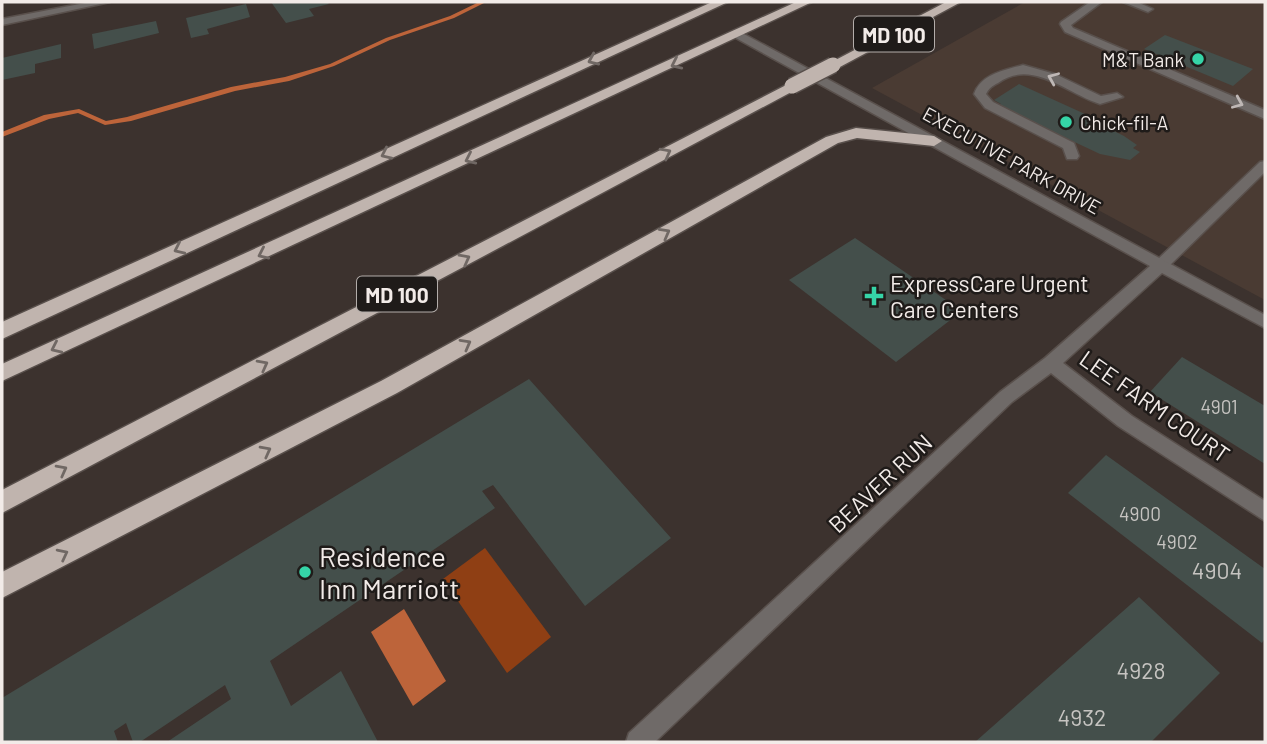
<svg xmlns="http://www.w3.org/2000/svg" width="1267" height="744" font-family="Barlow,sans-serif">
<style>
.built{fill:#4a3b33}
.green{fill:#8f3f14}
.water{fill:#bd643a}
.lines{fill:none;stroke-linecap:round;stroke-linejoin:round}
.stream{fill:#bd643a;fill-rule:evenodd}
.building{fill:#444f4b}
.lane-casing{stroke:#59504c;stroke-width:3}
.street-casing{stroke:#59504c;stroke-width:3}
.highway-casing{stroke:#59504c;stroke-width:3}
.lane{fill:#6f6a68;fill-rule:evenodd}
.street{fill:#6f6a68;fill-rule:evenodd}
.highway{fill:#c0b4ae;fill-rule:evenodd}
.highway-bridge-casing{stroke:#59504c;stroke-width:18;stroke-linecap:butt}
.highway-bridge{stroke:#c0b4ae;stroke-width:15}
.oneway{stroke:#706864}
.oneway2{stroke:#beb7b5}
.poi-dot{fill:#35d4a7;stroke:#1f1b19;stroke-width:2.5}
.labels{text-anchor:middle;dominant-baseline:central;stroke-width:5;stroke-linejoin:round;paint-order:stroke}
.far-poi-label{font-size:19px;fill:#f2ebe8;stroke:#1f1b19;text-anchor:end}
.far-street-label{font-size:19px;fill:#f2ebe8;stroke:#1f1b19}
.number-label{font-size:19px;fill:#c6c4c1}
.shield{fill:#1f1b19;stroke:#b3adaa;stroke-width:2}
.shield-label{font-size:21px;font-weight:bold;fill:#f2ebe8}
.poi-label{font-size:23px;fill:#f2ebe8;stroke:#1f1b19;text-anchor:start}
.street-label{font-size:23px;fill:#f2ebe8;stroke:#1f1b19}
.near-number-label{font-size:23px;fill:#c6c4c1}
.near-poi-label{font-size:28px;fill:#f2ebe8;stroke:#1f1b19;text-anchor:start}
</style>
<rect width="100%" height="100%" fill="#3c322e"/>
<path class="built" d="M1025,2H1265V300L872,88Z"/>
<path class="green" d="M485,548L551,637L507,673L443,579Z"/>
<path class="water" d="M404,609L446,681L413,706L371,632Z"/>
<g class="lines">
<path class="stream" d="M479,2H486L454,18L390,40L334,66L289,81L235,91L131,121L105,125L78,113L49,119L2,137V132L44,115L79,109L106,121L127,117L231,87L285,77L330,64L386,38L450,16Z"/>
</g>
<g class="building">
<path d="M271,2H327L329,4L309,9L314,16L286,23Z"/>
<path d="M246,4L250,17L207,29L209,34L191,38L186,18Z"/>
<path d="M156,21L159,33L94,49L92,34Z"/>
<path d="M1165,35L1253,69L1233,86L1144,49Z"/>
<path d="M61,44V58L35,64V73L2,80V58Z"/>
<path d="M1019,84L1107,124L1104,126L1124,136L1137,145L1133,148L1140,152L1130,160L1100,154L998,106L1001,104L994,100Z"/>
<path d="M855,238L962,311L896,362L789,280Z"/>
<path d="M1182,357L1265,406V464L1150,392Z"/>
<path d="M529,379L671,538L585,606L493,485L482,491L495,508L270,661L291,706L341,671L378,742H167L231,699L225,685L140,742H133L126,723L114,731L118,742H2V698Z"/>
<path d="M1106,455L1265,569V638L1262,643L1068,493Z"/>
<path d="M1139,597L1220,673L1151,742H975Z"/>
</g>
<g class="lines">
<defs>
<g id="lane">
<path d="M1090,2H1102L1071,25L1073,28L1265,110V119L1065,32L1060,24L1061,22Z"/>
<path d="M1123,2H1137L1153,9L1148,12Z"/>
<path d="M1023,65L1055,74L1101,96L1117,93L1123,97L1100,104C1067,94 1032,58 998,83C992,86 989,88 986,94L993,102L1074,143L1079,156L1077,159H1067L1063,148L985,108L974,94C981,74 1005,70 1023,65Z"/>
<path d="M1265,161V172L1166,269H1156L1153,265L1156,261L1260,162Z"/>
</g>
<g id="street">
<path d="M90,2H110L2,25V19Z"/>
<path d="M734,33H742L1265,315V328L1162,273L1063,363L1132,416L1265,501V521L1118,426L1051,373L1012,402L655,742H626L629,733L1000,392L1045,358L1150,266L734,37Z"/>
</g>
<g id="highway">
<path d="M712,2H728L2,339V322Z"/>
<path d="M796,2H812L2,381V364Z"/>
<path d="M946,2H961L838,68L833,69L826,65Z"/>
<path d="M792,82L797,83L799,86L797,89L2,513V490Z"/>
<path d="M856,128L934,136L942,141L934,146L857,138L838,143L397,393L2,598V572L381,381L826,137Z"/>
</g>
</defs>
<use href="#lane" class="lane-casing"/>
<use href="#street" class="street-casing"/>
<use href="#highway" class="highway-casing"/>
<use href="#lane" class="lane"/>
<use href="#street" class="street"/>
<use href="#highway" class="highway"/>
<defs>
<path id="highway-bridge" d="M792,86L833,65"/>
</defs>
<use href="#highway-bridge" class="highway-bridge-casing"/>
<use href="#highway-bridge" class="highway-bridge"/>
</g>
<defs><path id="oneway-chevron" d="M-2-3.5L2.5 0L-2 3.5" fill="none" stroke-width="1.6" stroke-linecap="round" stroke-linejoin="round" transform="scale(1.75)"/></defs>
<g class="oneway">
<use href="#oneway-chevron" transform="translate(593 60) rotate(156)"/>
<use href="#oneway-chevron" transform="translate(676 64) rotate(155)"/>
<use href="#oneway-chevron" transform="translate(666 153) rotate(-28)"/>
<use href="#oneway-chevron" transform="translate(386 154) rotate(155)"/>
<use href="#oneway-chevron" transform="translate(470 159) rotate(155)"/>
<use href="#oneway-chevron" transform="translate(665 233) rotate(-29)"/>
<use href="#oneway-chevron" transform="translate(179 249) rotate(155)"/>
<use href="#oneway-chevron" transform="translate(263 254) rotate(155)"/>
<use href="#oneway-chevron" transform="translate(465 259) rotate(-28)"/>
<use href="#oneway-chevron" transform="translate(466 344) rotate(-29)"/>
<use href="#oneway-chevron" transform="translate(56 348) rotate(155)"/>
<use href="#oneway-chevron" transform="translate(263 365) rotate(-28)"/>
<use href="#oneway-chevron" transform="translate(266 451) rotate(-28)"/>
<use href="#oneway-chevron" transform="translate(62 470) rotate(-28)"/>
<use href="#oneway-chevron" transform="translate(63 554) rotate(-27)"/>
</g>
<g class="oneway2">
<use href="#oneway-chevron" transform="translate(1053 78) rotate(-157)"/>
<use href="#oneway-chevron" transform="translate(1238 103) rotate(23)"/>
</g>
<g class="poi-dot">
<circle cx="1198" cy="59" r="7"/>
<circle cx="1066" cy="122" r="7"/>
<path d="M870.5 285.5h7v7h7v7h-7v7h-7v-7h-7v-7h7z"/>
<circle cx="305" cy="572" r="7"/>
</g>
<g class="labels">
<g class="far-poi-label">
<text x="1184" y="59">M&amp;T Bank</text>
<text x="1080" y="122" text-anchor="start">Chick-fil-A</text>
</g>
<g class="far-street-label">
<text transform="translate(1012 160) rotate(29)">EXECUTIVE PARK DRIVE</text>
</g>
<g class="number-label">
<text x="1219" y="406">4901</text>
<text x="1140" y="513">4900</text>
<text x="1177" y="541">4902</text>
</g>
<g class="shield">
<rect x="854" y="16.5" width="80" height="35" rx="5"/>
<rect x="357" y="276.5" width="80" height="35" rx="5"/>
</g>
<g class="shield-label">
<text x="894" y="34">MD 100</text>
<text x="397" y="294">MD 100</text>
</g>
<g class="poi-label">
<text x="890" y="283">ExpressCare Urgent<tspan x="890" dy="26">Care Centers</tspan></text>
</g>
<g class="street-label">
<text transform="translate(1155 406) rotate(35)">LEE FARM COURT</text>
<text transform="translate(880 483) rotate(-43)">BEAVER RUN</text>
</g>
<g class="near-number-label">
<text x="1217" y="570">4904</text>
<text x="1141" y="670">4928</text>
<text x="1082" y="717">4932</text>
</g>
<g class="near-poi-label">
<text x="319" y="556">Residence<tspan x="319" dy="32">Inn Marriott</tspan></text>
</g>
</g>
<rect width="1267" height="744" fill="none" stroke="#f2ebe8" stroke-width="7"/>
</svg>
